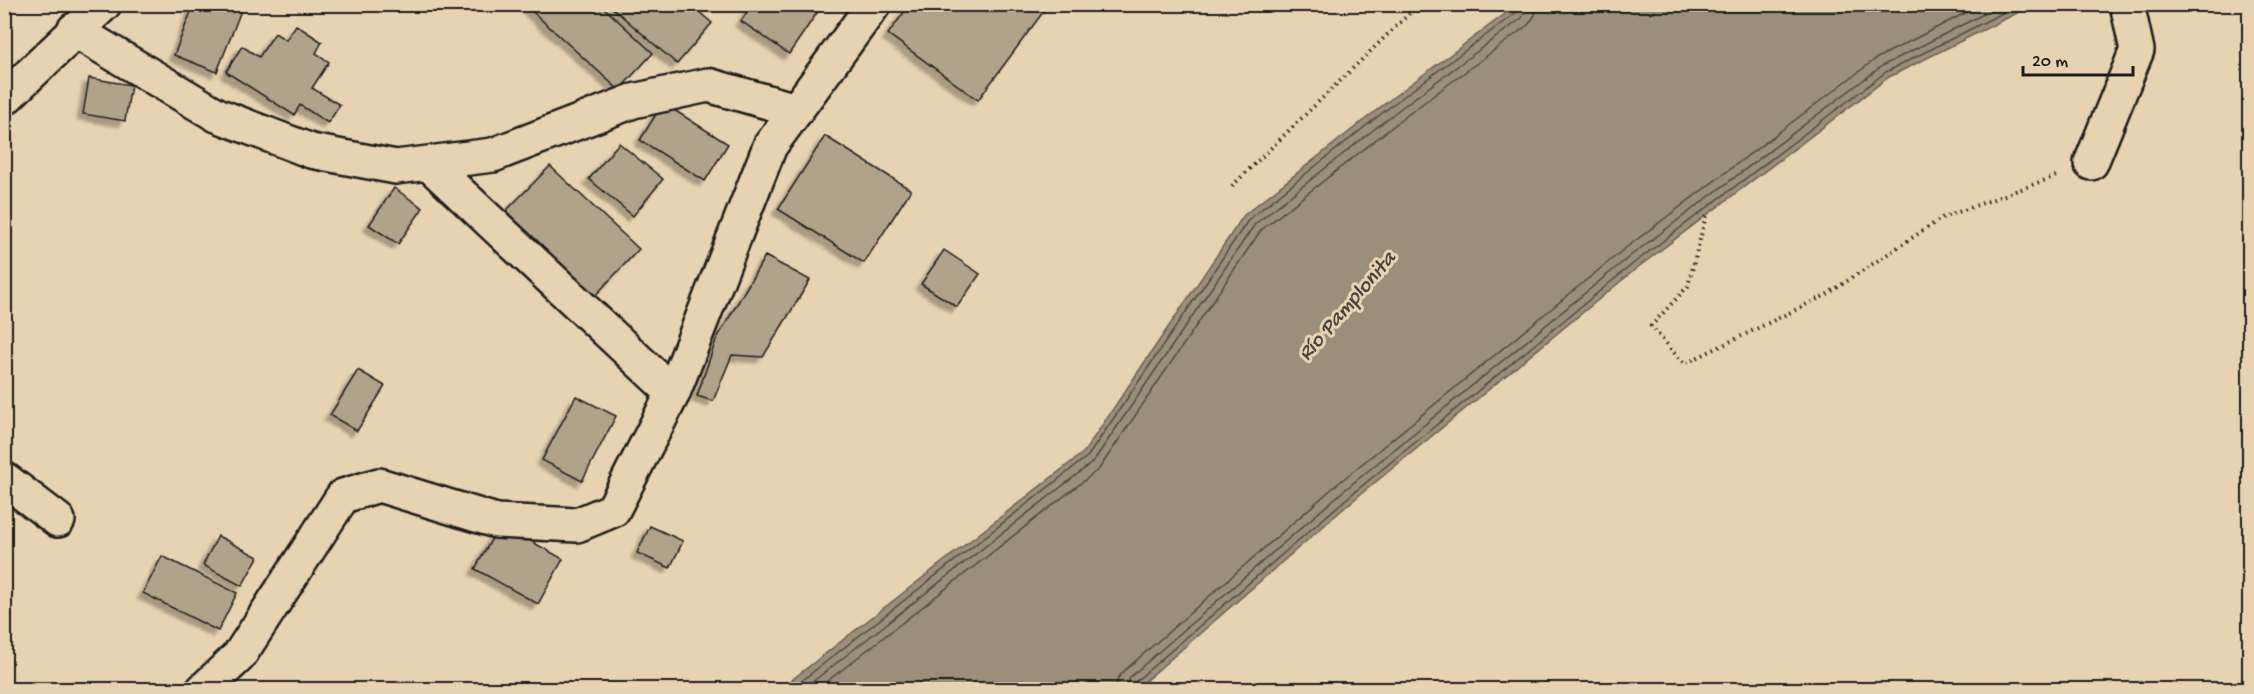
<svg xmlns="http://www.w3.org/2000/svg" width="2254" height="694" font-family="'Gochi Hand',sans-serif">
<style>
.water{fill:#9c8f7a;stroke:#696154;stroke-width:1.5}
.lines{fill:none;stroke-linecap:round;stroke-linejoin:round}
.shore{stroke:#4f4a42;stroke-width:1.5}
.building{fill:#b1a28a;stroke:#1c1c1c;stroke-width:1.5;filter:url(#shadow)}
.street-casing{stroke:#1c1c1c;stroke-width:38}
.secondary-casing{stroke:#1c1c1c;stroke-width:38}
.path{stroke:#1c1c1c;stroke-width:4;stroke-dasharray:1.5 4.5;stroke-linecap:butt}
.street{stroke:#e7d2b1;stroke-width:33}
.secondary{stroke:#e7d2b1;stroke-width:33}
.labels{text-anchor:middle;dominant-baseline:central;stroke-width:6;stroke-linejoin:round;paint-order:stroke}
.water-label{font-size:22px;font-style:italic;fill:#49443d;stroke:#e7d2b1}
</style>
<defs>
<filter id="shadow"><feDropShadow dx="-5.5" dy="5.5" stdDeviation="1.5" flood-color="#0004"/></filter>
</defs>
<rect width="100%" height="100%" fill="#e7d2b1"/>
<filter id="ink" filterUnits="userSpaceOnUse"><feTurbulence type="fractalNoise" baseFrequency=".0167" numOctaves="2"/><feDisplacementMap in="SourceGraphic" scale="12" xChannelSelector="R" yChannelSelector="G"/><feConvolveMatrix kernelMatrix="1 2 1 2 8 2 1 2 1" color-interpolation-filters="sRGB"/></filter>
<g filter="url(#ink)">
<path class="water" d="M1517,5H2033L1889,77L1637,268L1350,503L1136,689H780L1084,452L1244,215L1392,98Z"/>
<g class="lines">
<g class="shore">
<path d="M790,690L1088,456L1249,219L1396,102L1517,12L1520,4"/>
<path d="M802,690L1093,462L1255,224L1401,108L1522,18L1528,4"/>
<path d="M816,690L1099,469L1261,230L1406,116L1528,25L1535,15L1537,4"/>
<path d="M1116,690L1118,678L1124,671L1335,486L1623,250L1877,58L1983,4"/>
<path d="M1125,690L1130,677L1341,493L1629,257L1882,66L2003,4"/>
<path d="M1133,690L1135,682L1346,499L1634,263L1886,72L2020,4"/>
</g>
</g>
<g class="building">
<path d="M194,4H233L242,8L217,72L174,55Z"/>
<path d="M524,4H600L653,53L619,90Z"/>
<path d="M608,4H690L712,23L677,64Z"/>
<path d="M752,4H823L789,54L741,21Z"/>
<path d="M910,4H1049L978,100L888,34Z"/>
<path d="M296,25L322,42L316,53L329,62L312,88L340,105L328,123L300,105L294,115L226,72L242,46L259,57L275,33L286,40Z"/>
<path d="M89,78L131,85L125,121L83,114Z"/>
<path d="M663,103L728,144L705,181L640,140Z"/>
<path d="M825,136L911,190L864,263L778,209Z"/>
<path d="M619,143L663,179L633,216L589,179Z"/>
<path d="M550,166L639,249L593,298L503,214Z"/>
<path d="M394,188L423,208L398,244L369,225Z"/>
<path d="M944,250L980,274L957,307L921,284Z"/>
<path d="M765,256L810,280L763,357L732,355L713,401L697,396L716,340Z"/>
<path d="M358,370L385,386L357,431L330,415Z"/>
<path d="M576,396L616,416L582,481L542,460Z"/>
<path d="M500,524L563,559L538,604L475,569Z"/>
<path d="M650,526L683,541L670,568L637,553Z"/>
<path d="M218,536L258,557L242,586L203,565Z"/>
<path d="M162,556L237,593L218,631L143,593Z"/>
</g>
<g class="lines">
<defs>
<g id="street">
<path d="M74,30L217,115L311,151L396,167L493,155L633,101L708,85L796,110"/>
<path d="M2091,163L2137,50L2127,4"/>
<path d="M430,165L673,393"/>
<path d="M4,479L58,520"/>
<path d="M203,690L239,656L343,496L379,485L496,521L577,525L613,510L673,393L770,146L874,4"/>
</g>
<path id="secondary" d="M4,99L104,4"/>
</defs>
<use href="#street" class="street-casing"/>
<use href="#secondary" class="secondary-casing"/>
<g class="path">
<path d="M1232,186L1419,4"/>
<path d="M1706,216L1688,286L1651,326L1684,364L1826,295L1942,218L2059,175"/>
</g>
<use href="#street" class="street"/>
<use href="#secondary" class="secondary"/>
</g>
</g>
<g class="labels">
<g class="water-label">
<text transform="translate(1348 307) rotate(-49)">Río Pamplonita</text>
</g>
</g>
<rect width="2254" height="694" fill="none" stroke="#e7d2b1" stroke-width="24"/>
<rect x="12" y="12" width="2230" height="670" fill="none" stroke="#1c1c1c" stroke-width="2" filter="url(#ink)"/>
<path d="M2023 66v9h110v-9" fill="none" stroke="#1c1c1c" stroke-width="3"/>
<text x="2032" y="66" font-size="18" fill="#1c1c1c" stroke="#e7d2b1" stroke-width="4.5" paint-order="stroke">20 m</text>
</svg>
